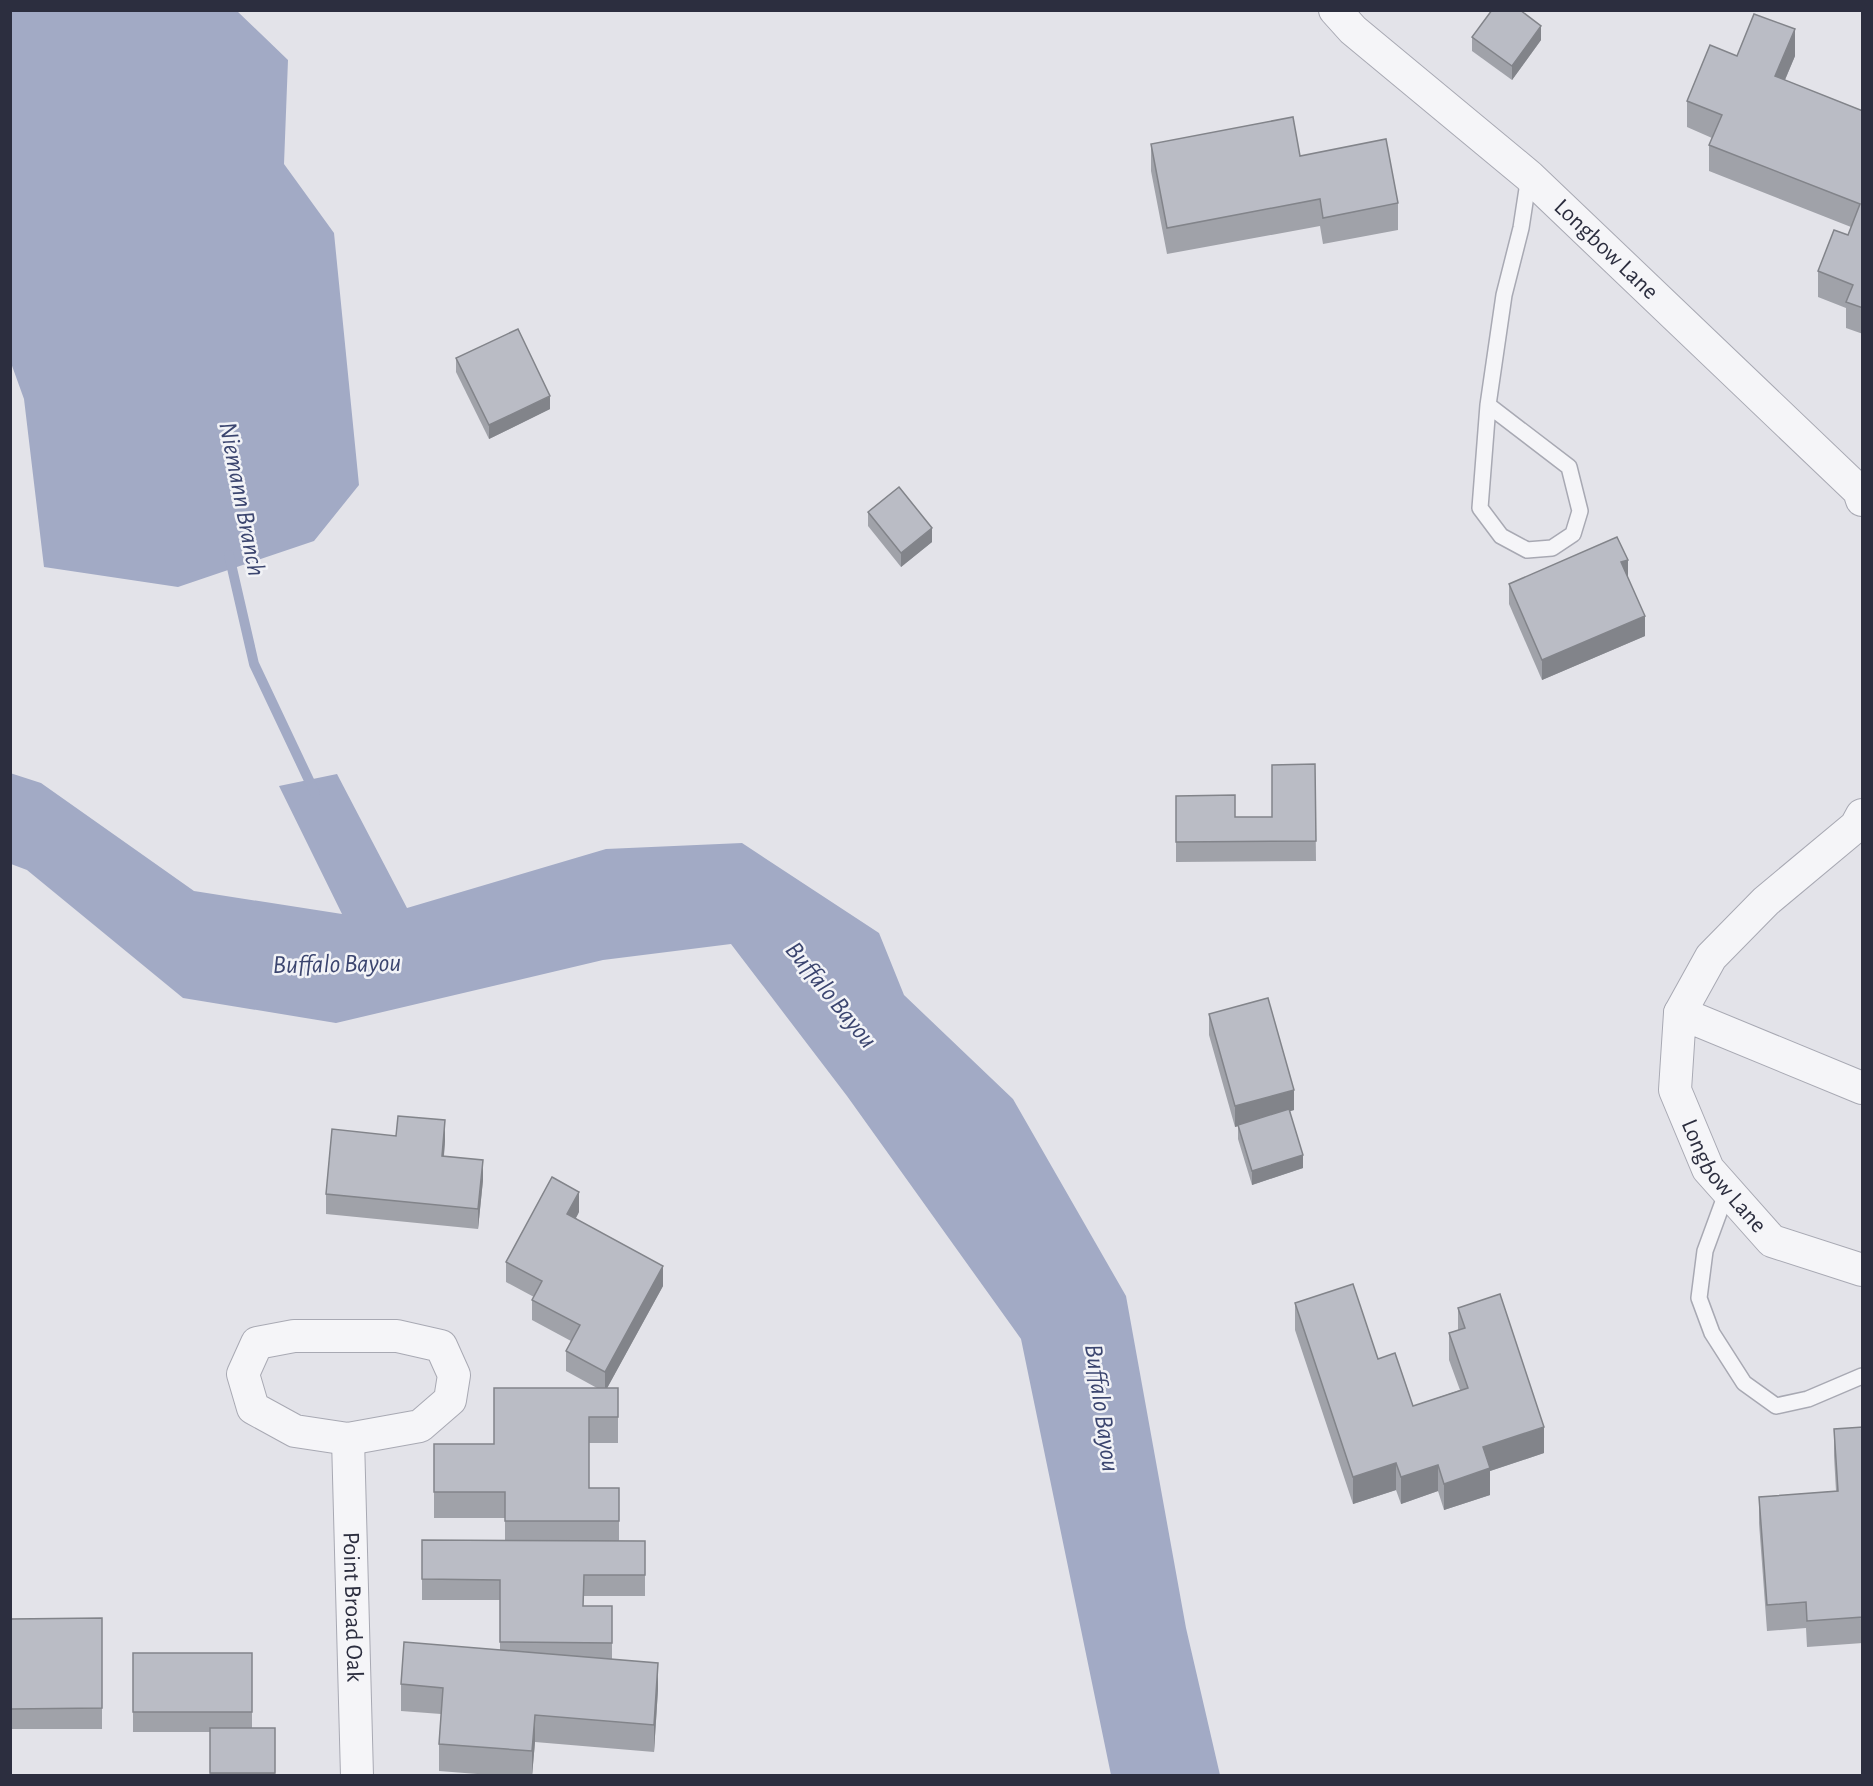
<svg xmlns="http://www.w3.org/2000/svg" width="1873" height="1786" font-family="'Alegreya Sans',sans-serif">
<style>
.water{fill:#a2aac5}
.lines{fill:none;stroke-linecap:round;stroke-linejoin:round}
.stream{stroke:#a2aac5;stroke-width:10}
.lane-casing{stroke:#a8a9b3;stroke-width:18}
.street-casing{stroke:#a8a9b3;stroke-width:34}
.lane{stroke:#f5f5f8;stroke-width:15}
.street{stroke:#f5f5f8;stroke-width:32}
.wall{fill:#a0a2a9}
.shaded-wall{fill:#82848a}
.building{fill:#babcc5;stroke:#82848a;stroke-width:1.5}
.labels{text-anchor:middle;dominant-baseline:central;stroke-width:5;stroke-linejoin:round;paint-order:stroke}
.street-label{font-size:24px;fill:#2c2e3f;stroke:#f2f3f7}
.water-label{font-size:26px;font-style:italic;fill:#3b456f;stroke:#f2f3f7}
</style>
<rect width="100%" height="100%" fill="#e3e3e9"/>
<g class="water">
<path d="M11,10L237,11L288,60L284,164L334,233L359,485L314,541L178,587L44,567L24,399L11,363Z"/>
<path d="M10,773L41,783L194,891L342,914L279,786L337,774L407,908L606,849L742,843L879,933L904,995L1013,1099L1126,1296L1186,1628L1220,1775H1111L1021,1339L847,1096L731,944L603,960L336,1023L183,998L27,870L11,864Z"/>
</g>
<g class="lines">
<path class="stream" d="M229,555L254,664L315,793"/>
<defs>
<g id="lane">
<path d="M1488,405L1569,467L1580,511L1573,534L1552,548L1527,550L1501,536L1480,508L1488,405L1504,295L1521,228L1529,176"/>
<path d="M1727,1191L1705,1251L1699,1298L1712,1333L1744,1383L1776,1406L1808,1399L1862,1376"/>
</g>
<g id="street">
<path id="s1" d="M1335,10L1353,30L1529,176L1859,491L1862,500"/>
<path d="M1680,1013L1711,957L1766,901L1856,826L1862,815"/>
<path id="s2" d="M1862,1088L1680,1013L1675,1090L1708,1169L1772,1241L1862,1270"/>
<path d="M294,1336H397L441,1346L454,1375L450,1400L420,1426L348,1439L295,1431L253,1408L243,1374L257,1343Z"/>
<path id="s3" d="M348,1439L357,1776"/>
</g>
</defs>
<use href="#lane" class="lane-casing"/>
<use href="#street" class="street-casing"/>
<use href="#lane" class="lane"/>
<use href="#street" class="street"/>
</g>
<g class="wall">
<path d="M1472,37L1541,40L1512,80L1472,51Z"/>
<path d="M1737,56H1795L1785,80L1863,111V334L1846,328V308L1818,297V271L1848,235L1851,227L1709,171V145L1712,138L1687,127V101Z"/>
<path d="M1151,144L1300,156L1398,203V230L1323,244L1320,226L1167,254L1151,171Z"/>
<path d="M456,358L550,409L489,439L456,372Z"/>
<path d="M868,512L932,542L901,567L868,526Z"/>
<path d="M1628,578L1645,636L1542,680L1509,604V584Z"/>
<path d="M1315,764L1316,861L1176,862V796L1235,817H1272Z"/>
<path d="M1209,1014L1294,1110L1290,1111L1303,1168L1252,1185L1238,1139V1126L1235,1127L1209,1035Z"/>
<path d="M445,1141L444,1156L483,1180L478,1229L326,1214V1194Z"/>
<path d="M579,1212L576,1218L663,1286L607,1388H618V1443H589V1488H619V1541H645V1596H584L583,1606H612V1659L658,1689L654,1752L535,1742L532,1776H503L439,1771V1744L441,1714L401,1711V1684L500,1650V1600H422V1540H505V1518H434V1444H494L597,1388L566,1371V1351L571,1341L532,1320V1300L534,1297L506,1282V1262Z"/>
<path d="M1295,1303L1378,1359L1413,1406L1460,1390L1449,1360V1333L1458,1330V1308L1544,1453L1490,1471V1495L1444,1510L1438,1491L1401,1504L1396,1490L1353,1504L1295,1330Z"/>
<path d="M1863,1427V1643L1807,1647L1806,1628L1767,1631L1759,1523V1497L1836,1491L1834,1456V1429Z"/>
<path d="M102,1618V1729H10V1619Z"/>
<path d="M133,1653H252V1728H275V1776H210V1732H133Z"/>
</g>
<g class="shaded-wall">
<path d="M1541,26V40L1512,80V66Z"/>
<path d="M1795,29V56L1775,103V76Z"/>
<path d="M550,396V409L489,439V425Z"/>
<path d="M932,528V542L901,567V553Z"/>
<path d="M1628,560V580L1621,562Z"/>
<path d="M1645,616V636L1542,680V660Z"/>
<path d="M1294,1090V1110L1235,1127V1106Z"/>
<path d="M445,1120V1141L442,1176V1156Z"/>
<path d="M1303,1155V1168L1252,1185V1171Z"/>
<path d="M483,1160V1180L478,1229V1209Z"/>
<path d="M579,1192V1212L567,1234V1214Z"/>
<path d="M663,1266V1286L605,1392V1372Z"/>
<path d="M1544,1427V1453L1490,1471V1495L1444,1510V1484L1483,1447Z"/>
<path d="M1396,1463V1490L1353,1504V1477Z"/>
<path d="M1438,1465V1491L1401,1504V1477Z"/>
<path d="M658,1663V1689L654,1752V1725Z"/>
<path d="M535,1715V1742L532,1776V1751Z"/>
</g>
<g class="building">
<path d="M1492,10H1520L1541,26L1512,66L1472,37Z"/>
<path d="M1754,14L1795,29L1775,76L1863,111V308L1846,302L1853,285L1818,271L1834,230L1848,235L1860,204L1709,145L1722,115L1687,101L1710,45L1737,56Z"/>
<path d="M1293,117L1300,156L1386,139L1398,203L1323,218L1320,199L1167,228L1151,144Z"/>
<path d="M518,329L550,396L489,425L456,358Z"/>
<path d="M899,487L932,528L901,553L868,512Z"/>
<path d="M1617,537L1628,560L1621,562L1645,616L1542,660L1509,584Z"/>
<path d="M1315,764L1316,841L1176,842V796L1235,795V817H1272V765Z"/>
<path d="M1268,998L1294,1090L1235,1106L1209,1014Z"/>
<path d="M1289,1109L1303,1155L1252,1171L1238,1125Z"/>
<path d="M398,1116L445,1120L442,1156L483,1160L478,1209L326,1194L332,1129L396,1136Z"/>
<path d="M552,1177L579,1192L567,1214L663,1266L605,1372L566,1351L580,1325L532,1300L542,1281L506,1262Z"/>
<path d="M1353,1284L1378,1359L1395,1353L1413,1406L1468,1388L1449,1333L1465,1328L1458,1308L1500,1294L1544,1427L1483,1447L1490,1468L1444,1484L1438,1465L1401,1477L1396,1463L1353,1477L1295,1303Z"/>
<path d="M494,1388H618V1417H589V1488H619V1521H505V1492H434V1444H494Z"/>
<path d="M1863,1427V1617L1807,1621L1806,1602L1767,1605L1759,1497L1838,1491L1834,1429Z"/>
<path d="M422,1540L645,1541V1575H584L583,1606H612V1643L500,1642V1580L422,1579Z"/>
<path d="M102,1618V1708L10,1709V1619Z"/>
<path d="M404,1642L658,1663L654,1725L535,1715L532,1751L439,1744L443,1688L401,1684Z"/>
<rect x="133" y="1653" width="119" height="59"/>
<rect x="210" y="1728" width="65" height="45"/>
</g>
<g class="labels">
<g class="street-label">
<text stroke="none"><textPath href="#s1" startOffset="362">Longbow Lane</textPath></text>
<text stroke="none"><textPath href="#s2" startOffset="374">Longbow Lane</textPath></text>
<text stroke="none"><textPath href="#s3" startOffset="168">Point Broad Oak</textPath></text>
</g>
<g class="water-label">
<text transform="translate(242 499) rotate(79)">Niemann Branch</text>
<text transform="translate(337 964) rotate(-1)">Buffalo Bayou</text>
<text transform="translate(831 995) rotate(51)">Buffalo Bayou</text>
<text transform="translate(1102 1408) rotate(82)">Buffalo Bayou</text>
</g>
</g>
<rect width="1873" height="1786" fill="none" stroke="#2c2e3f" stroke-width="24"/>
</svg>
